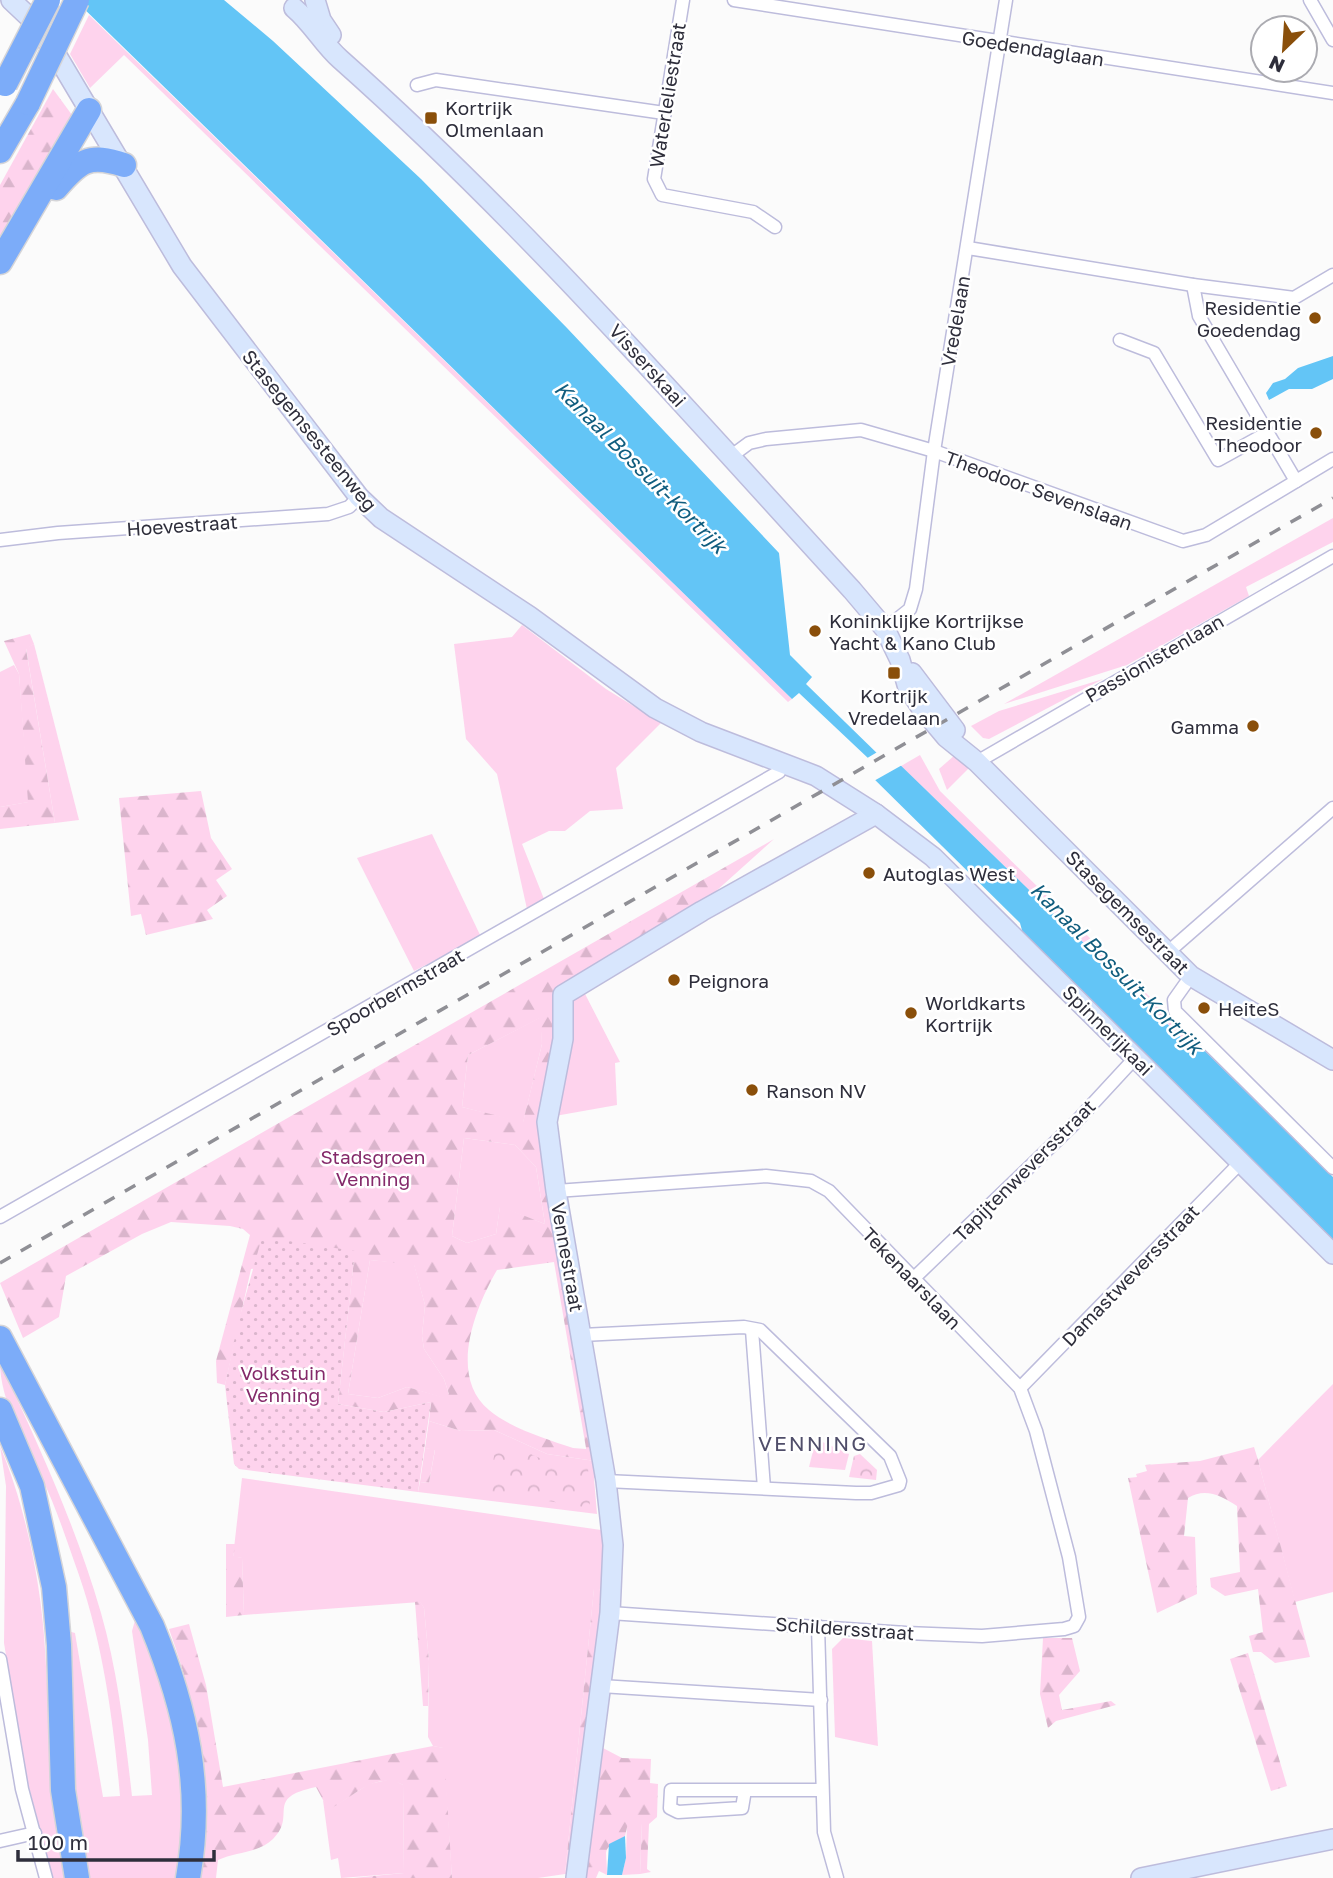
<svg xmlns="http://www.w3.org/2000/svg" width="1333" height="1878" font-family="'Golos Text',sans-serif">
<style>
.grass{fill:#fed3ed}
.forest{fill:url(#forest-firs);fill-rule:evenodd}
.park{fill:url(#park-crowns)}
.garden{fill:url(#garden-dots)}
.water{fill:#63c5f6}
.pier{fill:#fbfbfb}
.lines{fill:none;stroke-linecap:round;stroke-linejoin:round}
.street-casing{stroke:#bdbcdc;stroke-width:15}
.secondary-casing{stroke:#bdbcdc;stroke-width:22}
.highway-casing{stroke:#d5d5d8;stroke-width:27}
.street{stroke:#fff;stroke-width:12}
.secondary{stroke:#d8e6fd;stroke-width:19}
.highway{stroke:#7cacf9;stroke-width:24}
.rail{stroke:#8f8f95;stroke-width:3.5;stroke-dasharray:12 12;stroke-linecap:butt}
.highway-bridge-casing{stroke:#d5d5d8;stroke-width:27;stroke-linecap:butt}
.highway-bridge{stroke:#7cacf9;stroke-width:24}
.poi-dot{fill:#8a4f0a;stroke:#fff;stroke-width:2.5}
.labels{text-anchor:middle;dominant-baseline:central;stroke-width:5;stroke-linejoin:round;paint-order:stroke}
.street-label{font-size:19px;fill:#2e2e3b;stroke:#fff}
.poi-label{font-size:19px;fill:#2e2e3b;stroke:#fff;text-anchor:start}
.park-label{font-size:19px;fill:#84296a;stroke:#fff}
.water-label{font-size:21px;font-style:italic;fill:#105d7e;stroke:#fff}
.neighbourhood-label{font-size:21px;letter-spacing:2px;fill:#504e6a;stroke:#fff}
</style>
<defs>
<pattern id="forest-firs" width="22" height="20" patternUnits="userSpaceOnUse" patternTransform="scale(1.75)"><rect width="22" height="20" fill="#fed3ed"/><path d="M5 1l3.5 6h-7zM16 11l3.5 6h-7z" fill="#dab5cc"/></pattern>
<pattern id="park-crowns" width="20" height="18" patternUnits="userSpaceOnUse" patternTransform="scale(1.75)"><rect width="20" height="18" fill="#fed3ed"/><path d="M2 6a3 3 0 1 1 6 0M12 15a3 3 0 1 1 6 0" fill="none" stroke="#dab5cc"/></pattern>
<pattern id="garden-dots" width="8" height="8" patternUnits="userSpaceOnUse" patternTransform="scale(1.75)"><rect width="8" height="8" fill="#fed3ed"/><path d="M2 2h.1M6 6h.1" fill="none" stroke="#dab5cc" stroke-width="1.8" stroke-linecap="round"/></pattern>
</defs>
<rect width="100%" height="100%" fill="#fbfbfb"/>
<g class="grass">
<path d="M89,15L792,699L788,702L124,55L90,88L70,54Z"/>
<path d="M1333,518V542L1246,587L1249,596L1127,665L1004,704Z"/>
<path d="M522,625L606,689L661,723L616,768L623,809L590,811L565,831H549L522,844L544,899L527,909L497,774L466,739L454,644L512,637Z"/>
<path d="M34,644L79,820L55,823L26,648Z"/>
<path d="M14,665L19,674L29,802L0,807V672Z"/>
<path d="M1103,679L989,739L983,738L971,726L999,711Z"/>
<path d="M920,755L940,791L1202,1048L1191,1047L901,766Z"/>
<path d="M955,755L969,768L947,790L939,769Z"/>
<path d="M432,834L481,937L414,971L357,858Z"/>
<path d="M583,990L620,1062L615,1063L617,1105L555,1116L571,998Z"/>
<path d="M541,1017L542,1044L523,1123L462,1107L468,1055Z"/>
<path d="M464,1138L515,1145L536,1167L545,1224L500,1207L496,1234L467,1243L452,1236Z"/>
<path d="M370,1260L414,1264L425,1305L422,1336L424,1349L444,1379L449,1394L447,1399L407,1387L378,1398L348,1394Z"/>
<path d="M0,1362C38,1444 76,1526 101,1613C118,1673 125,1735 132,1796L152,1795L148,1740L132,1631L136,1617C174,1713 190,1774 177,1878H86L72,1781L68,1631L75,1633L77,1645L103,1797L120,1796C113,1716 102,1636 74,1561C64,1532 54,1503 41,1476C25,1440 0,1402 0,1362Z"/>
<path d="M1333,1384V1592L1295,1602L1258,1460Z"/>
<path d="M429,1421L461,1431L494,1430L547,1454L595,1461L598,1478H594L597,1514L418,1492L420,1482L429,1483L435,1450L425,1448Z"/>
<path d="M816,1439L849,1454L845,1470L809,1467Z"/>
<path d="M0,1446C24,1503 41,1579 45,1649C50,1726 50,1802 64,1878H53L25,1772L4,1643L6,1486Z"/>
<path d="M242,1478L608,1531L603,1590L594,1589L565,1874L538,1878H452L443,1748L433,1746L428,1737L429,1661L424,1608L420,1602L244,1615L242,1558L233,1557Z"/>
<path d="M843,1638L872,1641L878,1746L835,1737L832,1649Z"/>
<path d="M392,1779L403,1785L404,1873L341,1878L338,1858L331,1860L323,1800L333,1807L369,1784Z"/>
<path d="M627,1823H642L640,1874L622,1875L626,1858Z"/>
</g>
<g class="forest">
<path d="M53,89L72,115L0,249V185Z"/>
<path d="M30,634L34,644L26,649L55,823L0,829V807L28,802L19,674L4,641Z"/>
<path d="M201,791L211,838L232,869L216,880L227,896L207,910L213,919L146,935L141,914L131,916L119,798Z"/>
<path d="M774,839L695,910L561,986L558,1046L540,1129L541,1149L595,1461L547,1454L494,1430L461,1431L429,1421L431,1402L384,1412L338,1404L354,1259L251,1269L225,1385L217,1383L216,1361L250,1235L243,1229L230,1226L171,1222L142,1234L66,1276L59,1317L23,1338L0,1283ZM540,1018L542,1044L523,1122L462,1107L468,1055ZM464,1138L515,1145L536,1167L545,1224L500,1206L496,1234L467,1243L452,1236ZM370,1260L414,1265L425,1305L422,1336L424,1349L444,1379L449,1394L446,1398L407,1387L378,1398L348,1394ZM554,1262L586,1448V1449L573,1448C547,1439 510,1428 489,1410C448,1376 475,1308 497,1270Z"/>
<path d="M1254,1447L1258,1460L1310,1657L1275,1663L1261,1652H1253L1249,1636L1263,1632L1258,1589L1225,1596L1211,1587L1210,1578L1240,1572L1237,1506C1222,1496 1205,1487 1188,1498L1184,1536L1195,1537L1197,1594L1157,1613L1128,1478L1137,1477L1136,1474L1147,1471L1145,1465L1200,1461Z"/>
<path d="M425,1448L435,1449L429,1483L420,1482Z"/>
<path d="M226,1544H236L233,1556L242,1558L244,1615L226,1617Z"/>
<path d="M594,1588L603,1590L570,1874H565Z"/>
<path d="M420,1601L424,1608L429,1661L428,1706H423L415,1602Z"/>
<path d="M189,1624L206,1685L223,1787L433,1746L444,1748L452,1878H353L404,1873L403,1785C377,1771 355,1795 332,1808L323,1800L316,1787C263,1798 298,1815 273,1839C259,1853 236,1852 218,1860L216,1878H200C214,1793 198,1709 169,1629Z"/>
<path d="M1043,1638H1072L1080,1671L1059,1695L1062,1710L1111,1701L1116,1705L1056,1721L1048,1728L1040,1694Z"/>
<path d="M1248,1653L1287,1786L1271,1791L1230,1659Z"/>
<path d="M603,1748L622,1758L651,1759L650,1783L658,1784L657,1817L649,1824L647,1869L651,1872L640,1874L642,1824L628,1823L625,1836C600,1851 607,1847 607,1875L599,1871L596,1878H584Z"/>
</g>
<g class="park">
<path d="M497,1439L544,1460L588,1467L590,1508L488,1491Z"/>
<path d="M860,1454L877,1470L876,1480L849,1477L854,1456Z"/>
</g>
<path class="garden" d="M262,1237L355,1251L338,1404L384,1412L431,1402L418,1492L239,1469L234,1464L225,1385L238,1323Z"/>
<g class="water">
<path d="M75,0H224L273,41L421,179L567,328L779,553L790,655L812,677L806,684L884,760L891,756L1191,1047L1202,1048L1333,1177V1242L1023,934L1020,923L866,771L874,766L869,759L799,693L792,699Z"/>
<path d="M1333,356V379L1312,389H1289L1269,400L1266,393L1273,383L1285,379L1298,368Z"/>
<path d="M625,1836L626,1858L622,1875H607L609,1844Z"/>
</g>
<path class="pier" d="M879,751L885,756L893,753L904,764L872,782L862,772L869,765L864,760Z"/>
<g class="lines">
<defs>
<g id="street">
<path d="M683,0L654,179L662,195L753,212L775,227"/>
<path d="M734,0L1333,93"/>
<path d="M1310,0L1333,40"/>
<path d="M417,85L436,80L664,113"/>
<path d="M968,248L1193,285L1294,298L1333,275"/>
<path d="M1193,285L1199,316L1296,481"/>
<path d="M1120,340L1154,353L1218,460L1267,433"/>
<path d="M730,457L749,443L766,439L861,430L934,451L1183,541L1206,535L1333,459"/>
<path d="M0,540L58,533L328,514L349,507L359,497"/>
<path d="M885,629L910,609L916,589L934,451L1006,0"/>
<path d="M977,762L1333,556"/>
<path d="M1167,953L1333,808"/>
<path d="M1191,976L1174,1000L1175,1011L1333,1168"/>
<path d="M556,1191L766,1176L811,1181L829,1191L1020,1388L1036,1431L1069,1557L1079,1617L1074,1626L1064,1629L982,1636L906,1633L610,1613"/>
<path d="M0,1217L779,772L783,762"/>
<path d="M912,1280L1074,1124L1135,1058"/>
<path d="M752,1330L764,1488"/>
<path d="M582,1335L744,1327L760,1330L890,1456L900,1481L899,1485L871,1493H856L606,1481"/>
<path d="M1020,1388L1241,1162"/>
<path d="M818,1626L824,1832L837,1878"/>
<path d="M0,1659L22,1789L46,1878"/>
<path d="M601,1686L821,1700"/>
<path d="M745,1790L742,1808L678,1812L670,1808L671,1790H821"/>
<path d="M0,1841L35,1833"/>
</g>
<g id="secondary">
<path d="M11,0L29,17L54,51L182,266L359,497L381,518L529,616L655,708L701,732L816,776L876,814L933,857L1333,1254"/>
<path d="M315,0L321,20L331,35"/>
<path d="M294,8C312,23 323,44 340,59C525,223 686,409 852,590L885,629L900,660L908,688L920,706L946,737L977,762L1191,976L1333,1060"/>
<path d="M912,673L955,730"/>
<path d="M576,1878L610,1613L613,1545L606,1481L556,1191L547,1122L563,1039V995L702,911L876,814"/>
<path d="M1141,1878L1333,1839"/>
</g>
<g id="highway">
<path d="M0,151L28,103"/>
<path d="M56,188C79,161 89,153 124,165"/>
<path d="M0,262L89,110"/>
<path d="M0,1338L152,1626C186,1709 204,1787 188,1878"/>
<path d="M0,1410L32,1486L54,1587L59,1645L63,1790L77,1878"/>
</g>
</defs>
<use href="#street" class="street-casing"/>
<use href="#secondary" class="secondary-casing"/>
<use href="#highway" class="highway-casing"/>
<use href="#street" class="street"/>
<use href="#secondary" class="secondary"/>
<use href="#highway" class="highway"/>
<path class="rail" d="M0,1263L1333,498"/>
<defs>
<g id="highway-bridge">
<path d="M5,84L48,0"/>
<path d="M28,103L77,0"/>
</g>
</defs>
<use href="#highway-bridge" class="highway-bridge-casing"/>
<use href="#highway-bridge" class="highway-bridge"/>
</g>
<g class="poi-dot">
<rect x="424" y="111" width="14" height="14" rx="3.5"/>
<circle cx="1315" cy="318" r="7"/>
<circle cx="1316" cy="433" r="7"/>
<circle cx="815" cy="631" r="7"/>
<rect x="887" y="666" width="14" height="14" rx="3.5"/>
<circle cx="1253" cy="726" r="7"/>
<circle cx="869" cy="873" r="7"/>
<circle cx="674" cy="980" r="7"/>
<circle cx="1204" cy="1008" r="7"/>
<circle cx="911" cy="1013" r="7"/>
<circle cx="752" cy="1090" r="7"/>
</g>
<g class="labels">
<g class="street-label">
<text transform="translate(1033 48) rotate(9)">Goedendaglaan</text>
<text transform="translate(667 95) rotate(-81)">Waterleliestraat</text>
<text transform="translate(955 321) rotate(-80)">Vredelaan</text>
<text transform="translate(648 365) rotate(48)">Visserskaai</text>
<text transform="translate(310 430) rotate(51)">Stasegemsesteenweg</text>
<text transform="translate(1039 490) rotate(20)">Theodoor Sevenslaan</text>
<text transform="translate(182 525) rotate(-4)">Hoevestraat</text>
<text transform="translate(1154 658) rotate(-30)">Passionistenlaan</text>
<text transform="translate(1128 912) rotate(45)">Stasegemsestraat</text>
<text transform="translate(395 992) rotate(-30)">Spoorbermstraat</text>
<text transform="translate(1108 1030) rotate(45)">Spinnerijkaai</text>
<text transform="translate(1024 1170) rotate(-45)">Tapijtenweversstraat</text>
<text transform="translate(568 1257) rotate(80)">Vennestraat</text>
<text transform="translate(1130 1275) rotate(-46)">Damastweversstraat</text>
<text transform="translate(912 1278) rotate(46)">Tekenaarslaan</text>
<text transform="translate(845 1628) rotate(4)">Schildersstraat</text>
</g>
<g class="poi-label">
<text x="445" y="107">Kortrijk<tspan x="445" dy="22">Olmenlaan</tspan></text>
<text x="1301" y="307" text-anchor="end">Residentie<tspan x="1301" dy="22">Goedendag</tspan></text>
<text x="1302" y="422" text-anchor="end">Residentie<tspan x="1302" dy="22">Theodoor</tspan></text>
<text x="829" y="620">Koninklijke Kortrijkse<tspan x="829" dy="22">Yacht &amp; Kano Club</tspan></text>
<text x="894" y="695" text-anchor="middle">Kortrijk<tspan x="894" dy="22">Vredelaan</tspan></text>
<text x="1239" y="726" text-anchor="end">Gamma</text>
<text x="883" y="873">Autoglas West</text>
<text x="688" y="980">Peignora</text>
<text x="925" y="1002">Worldkarts<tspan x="925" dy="22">Kortrijk</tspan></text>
<text x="1218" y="1008">HeiteS</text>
<text x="766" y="1090">Ranson NV</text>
</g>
<g class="park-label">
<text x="373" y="1156">Stadsgroen<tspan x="373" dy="22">Venning</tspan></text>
<text x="283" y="1372">Volkstuin<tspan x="283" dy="22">Venning</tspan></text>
</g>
<g class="water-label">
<text transform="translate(641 467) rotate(45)">Kanaal Bossuit-Kortrijk</text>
<text transform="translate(1117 968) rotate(45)">Kanaal Bossuit-Kortrijk</text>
</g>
<g class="neighbourhood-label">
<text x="813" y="1443">VENNING</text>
</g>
</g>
<g transform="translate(1284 49) rotate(205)"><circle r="33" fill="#ffffff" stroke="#ababb1" stroke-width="2"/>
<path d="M0-5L12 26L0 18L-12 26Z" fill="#8a4f0a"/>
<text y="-10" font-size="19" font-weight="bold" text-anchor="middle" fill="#2e2e3b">N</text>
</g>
<path d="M18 1850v10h196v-10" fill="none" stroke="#2e2e3b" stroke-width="3.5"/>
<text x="28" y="1850" font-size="21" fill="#2e2e3b" stroke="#ffffff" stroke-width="5" paint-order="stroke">100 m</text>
</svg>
